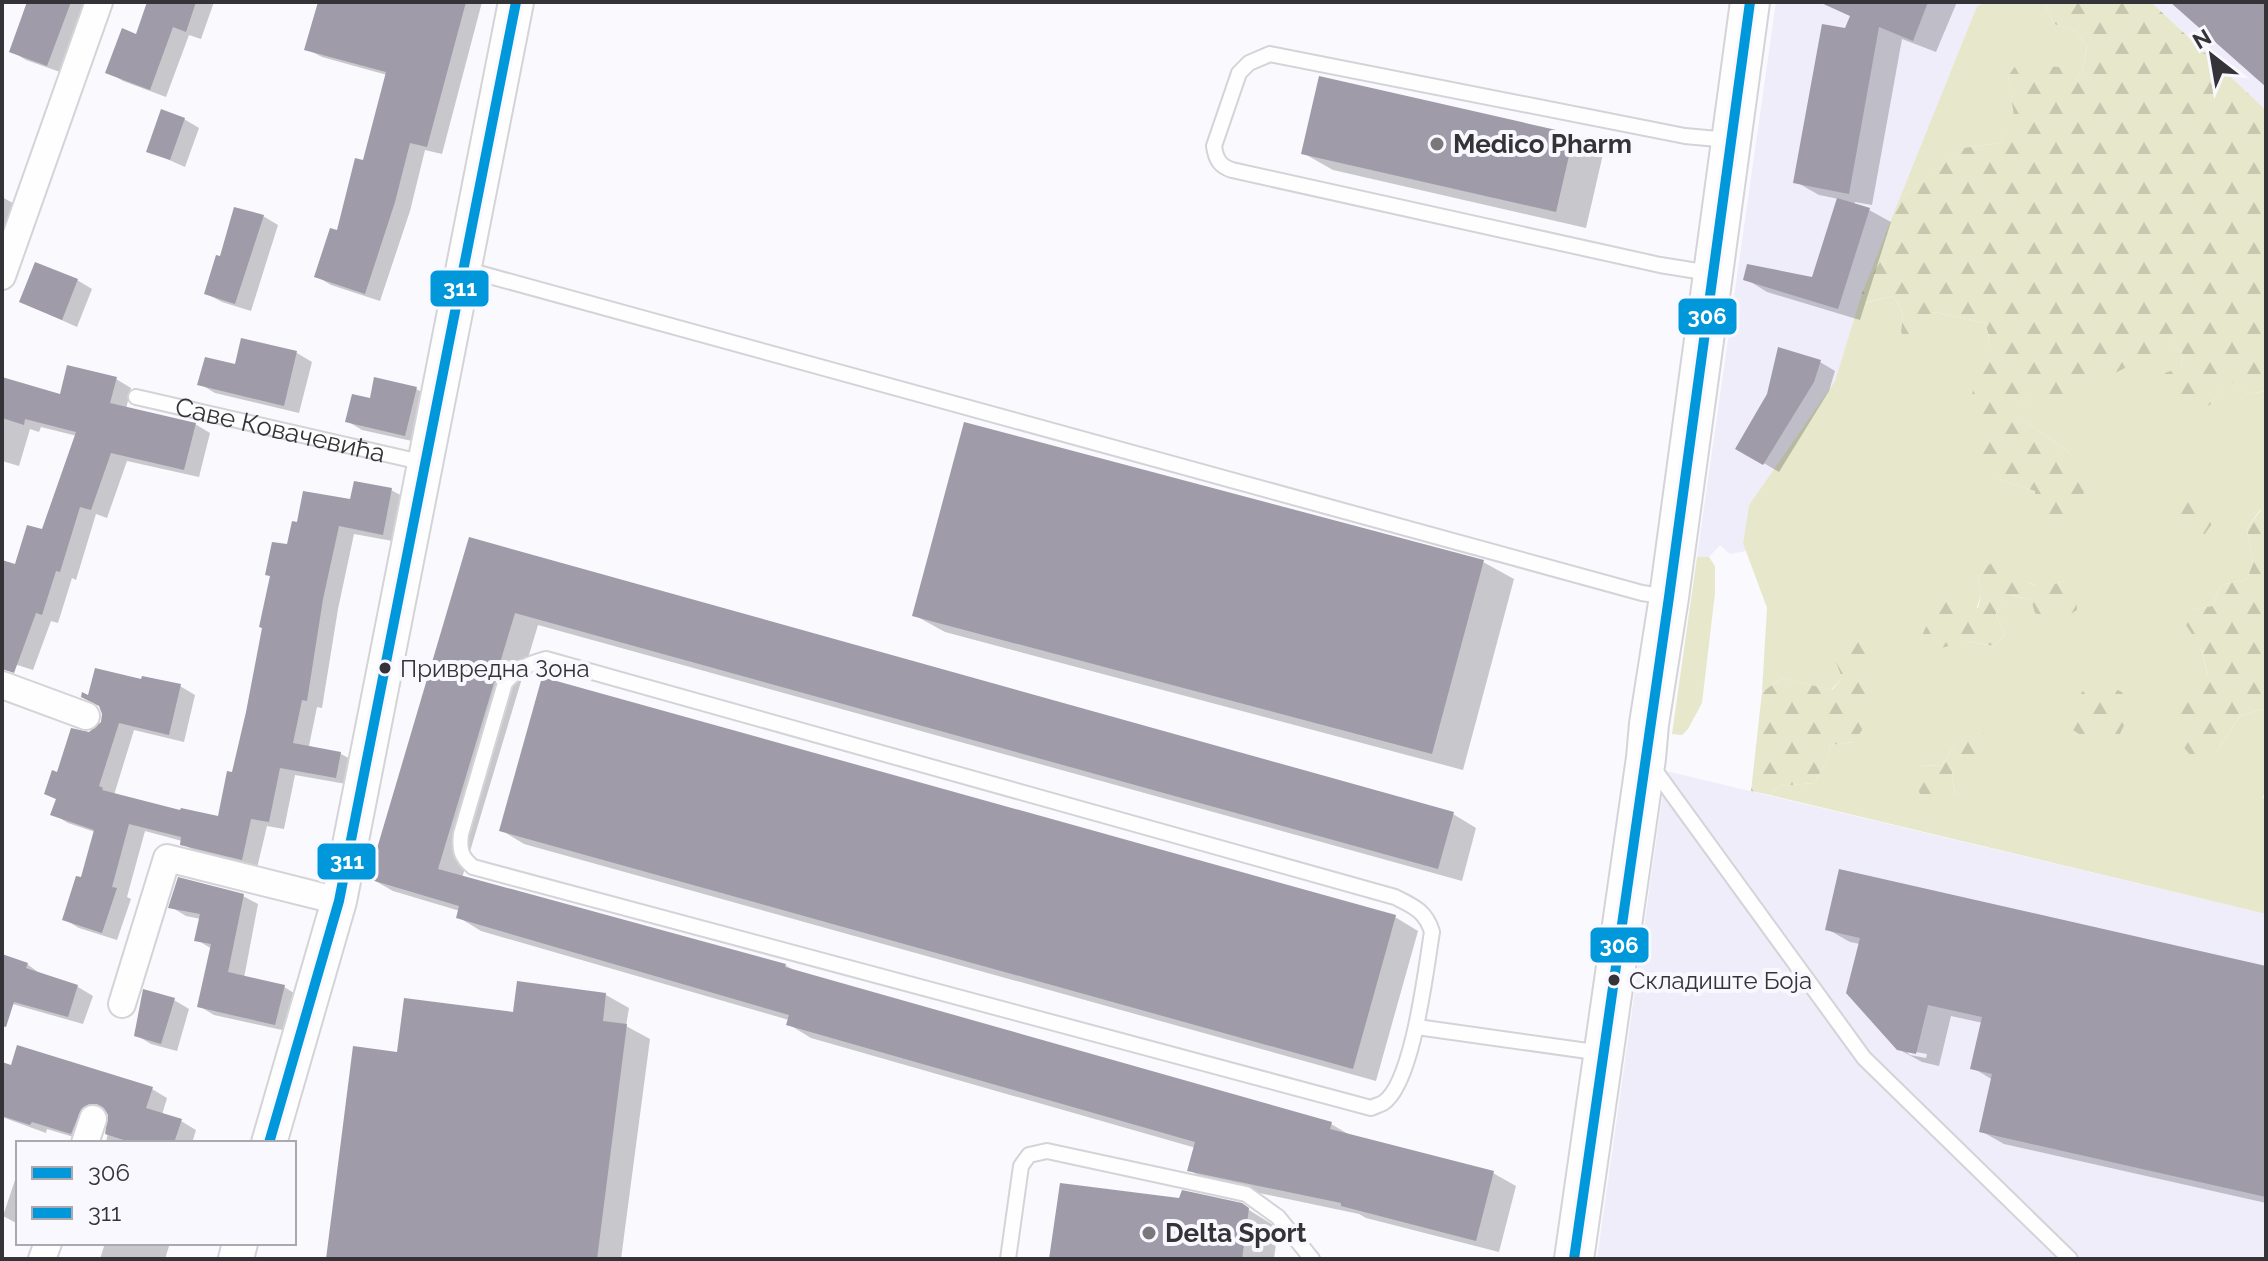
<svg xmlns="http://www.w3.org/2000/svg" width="2268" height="1261" font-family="Raleway,sans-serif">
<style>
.built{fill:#efedf9}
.green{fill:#e7e8cb;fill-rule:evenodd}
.forest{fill:url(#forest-firs)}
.shadow{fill:#0003;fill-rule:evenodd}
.building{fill:#9f9ba9}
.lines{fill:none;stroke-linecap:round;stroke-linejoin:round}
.service-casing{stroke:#d4d3d7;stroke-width:18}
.minor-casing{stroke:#d4d3d7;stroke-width:30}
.tertiary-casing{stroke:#d4d3d7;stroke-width:38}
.secondary-casing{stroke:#d4d3d7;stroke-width:42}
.service{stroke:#fefeff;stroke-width:14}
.minor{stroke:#fefeff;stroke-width:26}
.tertiary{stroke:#fefeff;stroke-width:34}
.secondary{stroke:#fefeff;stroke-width:38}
.bus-1-casing{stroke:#f9f8ff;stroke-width:16}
.bus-2-casing{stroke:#f9f8ff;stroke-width:16}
.bus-1{stroke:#0098da;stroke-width:10}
.bus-2{stroke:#0098da;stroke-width:10}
.poi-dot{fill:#79787d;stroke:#f9f8ff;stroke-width:3}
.bus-dot{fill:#343338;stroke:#f9f8ff;stroke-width:3}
.labels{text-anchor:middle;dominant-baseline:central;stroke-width:8;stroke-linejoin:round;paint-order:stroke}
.bus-label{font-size:24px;fill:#343338;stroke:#f9f8ff;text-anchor:start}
.poi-label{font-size:26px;font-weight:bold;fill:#343338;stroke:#f9f8ff;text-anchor:start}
.street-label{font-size:26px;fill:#343338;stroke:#f9f8ff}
.line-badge{stroke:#f9f8ff;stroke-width:3}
.badge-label{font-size:22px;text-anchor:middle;font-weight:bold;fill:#fff}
</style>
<defs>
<pattern id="forest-firs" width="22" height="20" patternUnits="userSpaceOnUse" patternTransform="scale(2)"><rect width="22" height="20" fill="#e7e8cb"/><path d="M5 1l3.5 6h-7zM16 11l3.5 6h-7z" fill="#c7c7af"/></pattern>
</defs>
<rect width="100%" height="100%" fill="#faf9fe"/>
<g class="built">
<path d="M1776,2H1989L1977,6L1861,296L1835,381L1749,505L1743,543L1746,551L1730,554L1720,545L1709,557H1697Z"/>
<path d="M2151,2H2266V110Z"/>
<path d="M1666,771L2266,914V1259H1597Z"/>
</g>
<g class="green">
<path d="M1989,2H2044L2054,24L2075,31L2087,46L2083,70L2075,79L2008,76L2015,116L1999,143L1964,148L1899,200L1977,6Z"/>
<path d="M1861,296L1865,303L1893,296L1903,312L1901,332L1935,312L1985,323L1990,339L1983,349L1999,479L2035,491L2066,497L2070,453L2024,420L2018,408L2029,397L2174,343L2183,355L2181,367L2212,403L2228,379L2248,394L2266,391V511L2260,510L2247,528L2253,563L2247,579L2221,585L2212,606L2192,610L2208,676L2217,751L2240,716L2266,708V792L2263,796L2266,806V914L1770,795L1779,786L1814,783L1827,760L1830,745L1854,742L1842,678L1831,690L1782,678L1762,692L1767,608L1743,543L1749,505L1835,381ZM1978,574L2022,580L2041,588L2065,581L2031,600L2011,595L1996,613L2005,635L1994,646L1966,641L1981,595ZM1955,745L1962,755L1954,758L1952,774L1955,795L1920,765L1941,766Z"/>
<path d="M1697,557H1709L1715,566V593L1702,703L1688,729L1682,735L1672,734Z"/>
</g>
<g class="forest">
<path d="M2044,2H2151L2266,110V391L2248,394L2228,380L2212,403L2193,416L2178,406L2163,389L2165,373L2181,367L2183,355L2174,343L2074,394L2039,403L2029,397L2019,408L2024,420L2070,453L2089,475L2083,495L2066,498V519L2051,528L2036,518L2035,491L1999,479L1976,449L1972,395L1983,348L1990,339L1985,323L1935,312L1924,319L1920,334L1907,342L1901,332L1903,312L1893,296L1864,303L1861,296L1899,200L1963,148L1999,143L2014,116L2008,76L2016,65L2062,67L2075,79L2083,70L2087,46L2075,31L2054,24Z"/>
<path d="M2202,496L2216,504L2217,517L2204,535H2189L2177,527V511L2187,497Z"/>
<path d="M2261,510L2266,511V708L2240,716L2217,751L2192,757L2179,742L2170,714L2208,676L2202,650L2184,622L2191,610L2212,606L2221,585L2247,579L2253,563L2247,528Z"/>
<path d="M1996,559L2012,563C2027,590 2038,589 2065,581L2076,592L2077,610L2056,623L2035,613L2031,600L2012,595L1996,613L2005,635L1994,646L1966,641L1931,651L1919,641L1938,603L1956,598L1978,608L1981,595L1978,574Z"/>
<path d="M1860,627L1870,635L1862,730L1854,742L1830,745L1827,760L1814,783L1779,786L1770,795L1751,791L1762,692L1782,678L1832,690L1842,678L1836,662L1848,631Z"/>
<path d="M2100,682L2122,692L2131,711L2117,740L2093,743L2073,730L2069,708L2083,691Z"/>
<path d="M1962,723L1974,725L1999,747L1994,762L1977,765L1962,755L1955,758L1952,774L1955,796L1939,802L1920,794L1913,780L1919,765L1941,766L1955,745L1953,733Z"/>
</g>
<g class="shadow">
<path d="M27,2H102L63,73L26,60L11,51Z"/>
<path d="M149,2H214L201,39L189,35L166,97L123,81L108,72L137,36Z"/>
<path d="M337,2H482L442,154L425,150L410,211L380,301L331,285L316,276L339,233L364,162L387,75L322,57L307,49Z"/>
<path d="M1858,2H1957L1936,52L1902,39L1872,205L1855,202L1854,205L1869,210L1891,222L1860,320L1767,292L1746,279H1814L1839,199L1819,195L1796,182Z"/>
<path d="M184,119L199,128L185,167L149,151Z"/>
<path d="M1573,136L1603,154L1586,228L1333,170L1303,153Z"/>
<path d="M2,197L18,206L2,241Z"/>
<path d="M263,216L278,225L251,311L222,302L207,294Z"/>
<path d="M77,280L92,289L77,327L21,302Z"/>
<path d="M243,340L297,353L312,362L299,413L215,393L200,384L236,367Z"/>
<path d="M1820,362L1835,371L1829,391L1779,472L1738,448Z"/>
<path d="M2,379L61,397L116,379L131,388L126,409L195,424L210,433L199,477L127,461L107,518L96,514L76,580L72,578L58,623L51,621L33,670L2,660V568L17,566L44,532L77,436L41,427L39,432L30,429L19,466L2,461Z"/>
<path d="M416,389L431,397L421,443L362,430L347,421L371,400Z"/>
<path d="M391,490L406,498L398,542L354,534L338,609L322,708L317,707L309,746L341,754L356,762L352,785L295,775L284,829L267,826L257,868L197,852L182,844V841L145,831L127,897L131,899L117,940L79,928L64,919L82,880L95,832L68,823L53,814L58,800L46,794L90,734L103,723L104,714L101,706L89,697L142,682L180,686L195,695L184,742L134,730L114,795L182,813L220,818L233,774L289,547L352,501Z"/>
<path d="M471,540L1453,814L1476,828L1462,881L538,625L462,878L785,965L797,972L1331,1124L1355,1138L1493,1173L1516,1186L1499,1252L1366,1218L1359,1214L1212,1183L1189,1170L1196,1148L811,1038L788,1024L789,1020L481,931L458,917L460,911L393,891L370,878Z"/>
<path d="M1483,562L1514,579L1463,770L945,632L914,615Z"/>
<path d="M544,680L1395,917L1418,931L1376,1081L524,844L501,830Z"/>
<path d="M243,896L258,904L244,978L284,987L299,996L291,1032L214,1015L199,1006L212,949L197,940L201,919L186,916L171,907Z"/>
<path d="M1827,929L2266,968V1203L2004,1144L1981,1131L1993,1080L1973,1068L1983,1023L1951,1016L1939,1066L1922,1062L1898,1049L1860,944L1850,942ZM1905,1050L1927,1054L1926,1058L1910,1055Z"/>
<path d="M2,956L27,964L42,975L78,987L93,996L83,1024L2,1001Z"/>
<path d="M606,995L629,1008L626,1026L650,1039L621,1259H332L398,1054L515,1014Z"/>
<path d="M174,1000L189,1009L177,1051L151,1044L136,1035Z"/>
<path d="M2,1064L152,1089L167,1098L162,1115L181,1121L196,1130L192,1143H106L111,1116L108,1110L98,1115L87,1141L47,1129L46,1133L2,1117Z"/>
<path d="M16,1177H18V1224L3,1216Z"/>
<path d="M1241,1205L1278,1228L1274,1259H1051Z"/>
<path d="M105,1243H170L165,1259H100Z"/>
</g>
<g class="building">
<path d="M27,2H71L47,66L9,52Z"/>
<path d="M147,2H196L186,32L173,27L150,90L105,73L122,28L136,34Z"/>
<path d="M318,2H466L427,147L410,143L395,202L365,294L314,277L330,228L337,230L355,158L363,160L386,72L304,50Z"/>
<path d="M1819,2H1928L1913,41L1879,27L1849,194L1793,183L1822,24L1845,28L1850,16Z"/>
<path d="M2170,2H2266V87Z"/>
<path d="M1319,76L1574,134L1556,212L1301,154Z"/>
<path d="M161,109L185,118L170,160L146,152Z"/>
<path d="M1837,198L1870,208L1838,309L1743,280L1747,264L1812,277Z"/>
<path d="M234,207L264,215L235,304L204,294L216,255L220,256Z"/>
<path d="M35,262L78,279L62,320L19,302Z"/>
<path d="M241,338L297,351L284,406L197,385L205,357L235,364Z"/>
<path d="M1778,347L1821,360L1814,382L1763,465L1735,449L1767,394Z"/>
<path d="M67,365L117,377L110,403L196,423L184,470L111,453L91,510L80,507L60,572L56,571L42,615L36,613L14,673L2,669V560L15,564L27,525L42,529L76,432L25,419L24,425L2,418V377L60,394Z"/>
<path d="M374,377L417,387L405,436L345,422L352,394L370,398Z"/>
<path d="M964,422L1484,560L1432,754L912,616Z"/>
<path d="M354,481L392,488L383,535L339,526L323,599L307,701L302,700L293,743L341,752L336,778L280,768L269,822L251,819L242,860L180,845L181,837L129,824L112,887L117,888L102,933L62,920L76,876L81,877L94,830L50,815L56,799L44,794L52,770L57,772L71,728L89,732L101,722L102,714L99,706L81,697L82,692L88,695L95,668L141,679L142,676L181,684L169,735L119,723L99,786L103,788L102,790L180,810L181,808L218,816L227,771L232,772L246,712L262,628L259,627L270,576L265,575L272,542L287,544L292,521L297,522L303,491L350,499Z"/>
<path d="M469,537L1454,812L1438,869L515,613L438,869L786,964L785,967L1332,1122L1330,1129L1494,1171L1476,1241L1341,1206V1203L1187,1171L1195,1142L786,1025L789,1015L456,918L459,906L368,879Z"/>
<path d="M542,677L1396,915L1353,1069L499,831Z"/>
<path d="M1839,869L2266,966V1197L1979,1132L1992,1074L1970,1069L1982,1017L1928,1005L1916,1054L1897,1050L1846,993L1860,938L1825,930Z"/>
<path d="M178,877L244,894L228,972L285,985L275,1025L197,1007L211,944L194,941L200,914L168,908Z"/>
<path d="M2,954L28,963L26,968L78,985L68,1017L14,1002L6,1027L2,1026Z"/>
<path d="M517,981L606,993L603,1021L627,1024L597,1259H326L353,1046L397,1052L404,998L513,1012Z"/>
<path d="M143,989L175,998L161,1044L134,1036Z"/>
<path d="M17,1045L153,1087L146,1108L182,1119L174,1143H133L105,1134L108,1115L104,1108L97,1104H89L82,1108L71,1134L32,1122L30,1125L2,1116V1062L11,1065Z"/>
<path d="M1060,1183L1179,1198L1182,1190L1242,1203L1249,1208L1242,1259H1049Z"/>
</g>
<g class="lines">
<defs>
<g id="service">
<path d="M464,269L1642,593L1668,597"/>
<path d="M1710,273L1660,265L1232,170C1220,166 1216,160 1214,146L1239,73L1249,63L1270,54L1685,136L1729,140"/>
<path id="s1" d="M136,397L425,463"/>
<path d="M546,659L1395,897C1413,906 1426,911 1432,932C1426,968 1413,1084 1383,1103C1379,1105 1375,1106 1371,1108L473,867C461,857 459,850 461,834L505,683C517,669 528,664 546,659Z"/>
<path d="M1651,765L1864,1058L2070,1259"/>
<path d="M1417,1027L1602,1053"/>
<path d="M1008,1259L1021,1166L1029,1155L1047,1151L1246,1194L1278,1217L1312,1259"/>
</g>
<g id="minor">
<path d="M2,276L99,2"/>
<path d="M2,685L86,716"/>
<path d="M122,1004L167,858L339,901"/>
<path d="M85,1143L93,1119"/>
<path d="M42,1259L48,1243"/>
</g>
<g id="tertiary">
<path d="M269,1143L339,901L516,2"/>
<path d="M236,1259L240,1243"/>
</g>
<path id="secondary" d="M1574,1259L1646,758L1649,724L1669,597L1750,2"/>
</defs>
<use href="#service" class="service-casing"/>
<use href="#minor" class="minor-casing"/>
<use href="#tertiary" class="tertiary-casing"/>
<use href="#secondary" class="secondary-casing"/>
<use href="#service" class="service"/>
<use href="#minor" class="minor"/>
<use href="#tertiary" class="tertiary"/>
<use href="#secondary" class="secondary"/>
<defs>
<path id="bus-1" d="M1574,1259L1669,597L1750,2"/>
<path id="bus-2" d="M269,1143L339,901L516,2"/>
</defs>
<use href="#bus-1" class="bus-1-casing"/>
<use href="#bus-2" class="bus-2-casing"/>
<use href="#bus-1" class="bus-1"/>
<use href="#bus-2" class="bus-2"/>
</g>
<g class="poi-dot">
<circle cx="1437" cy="144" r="8"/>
<circle cx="1149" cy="1233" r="8"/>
</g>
<g class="bus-dot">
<circle cx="385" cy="668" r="7"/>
<circle cx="1614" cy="980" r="7"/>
</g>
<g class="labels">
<g class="bus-label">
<text x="400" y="668">Привредна Зона</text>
<text x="1629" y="980">Складиште Боја</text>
</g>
<g class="poi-label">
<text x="1453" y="144">Medico Pharm</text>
<text x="1165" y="1233">Delta Sport</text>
</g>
<g class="street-label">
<text stroke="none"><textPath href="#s1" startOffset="148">Саве Ковачевића</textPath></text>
</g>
</g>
<g class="line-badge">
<rect x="429" y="269" width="61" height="39" rx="8" fill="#0098da"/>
<rect x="1677" y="297" width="61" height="39" rx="8" fill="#0098da"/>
<rect x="316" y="842" width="61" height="39" rx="8" fill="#0098da"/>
<rect x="1589" y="926" width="61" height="38" rx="8" fill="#0098da"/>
</g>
<g class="badge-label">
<text x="460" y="296">311</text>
<text x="1707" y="324">306</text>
<text x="347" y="869">311</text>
<text x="1619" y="953">306</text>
</g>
<rect width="2268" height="1261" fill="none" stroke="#343338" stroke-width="8"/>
<rect x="16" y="1141" width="280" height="104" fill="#f9f8ff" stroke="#aaa9af" stroke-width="2"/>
<rect x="32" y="1167" width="40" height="12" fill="#0098da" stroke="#aaa9af" stroke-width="2"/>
<text x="88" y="1181" font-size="24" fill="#343338">306</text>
<rect x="32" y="1207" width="40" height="12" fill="#0098da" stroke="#aaa9af" stroke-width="2"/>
<text x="88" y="1221" font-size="24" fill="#343338">311</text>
<g transform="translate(2212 56) rotate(329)" stroke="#f9f8ff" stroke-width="6" paint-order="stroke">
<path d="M0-6L14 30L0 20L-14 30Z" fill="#343338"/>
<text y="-12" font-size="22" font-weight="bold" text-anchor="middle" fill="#343338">N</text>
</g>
</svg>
